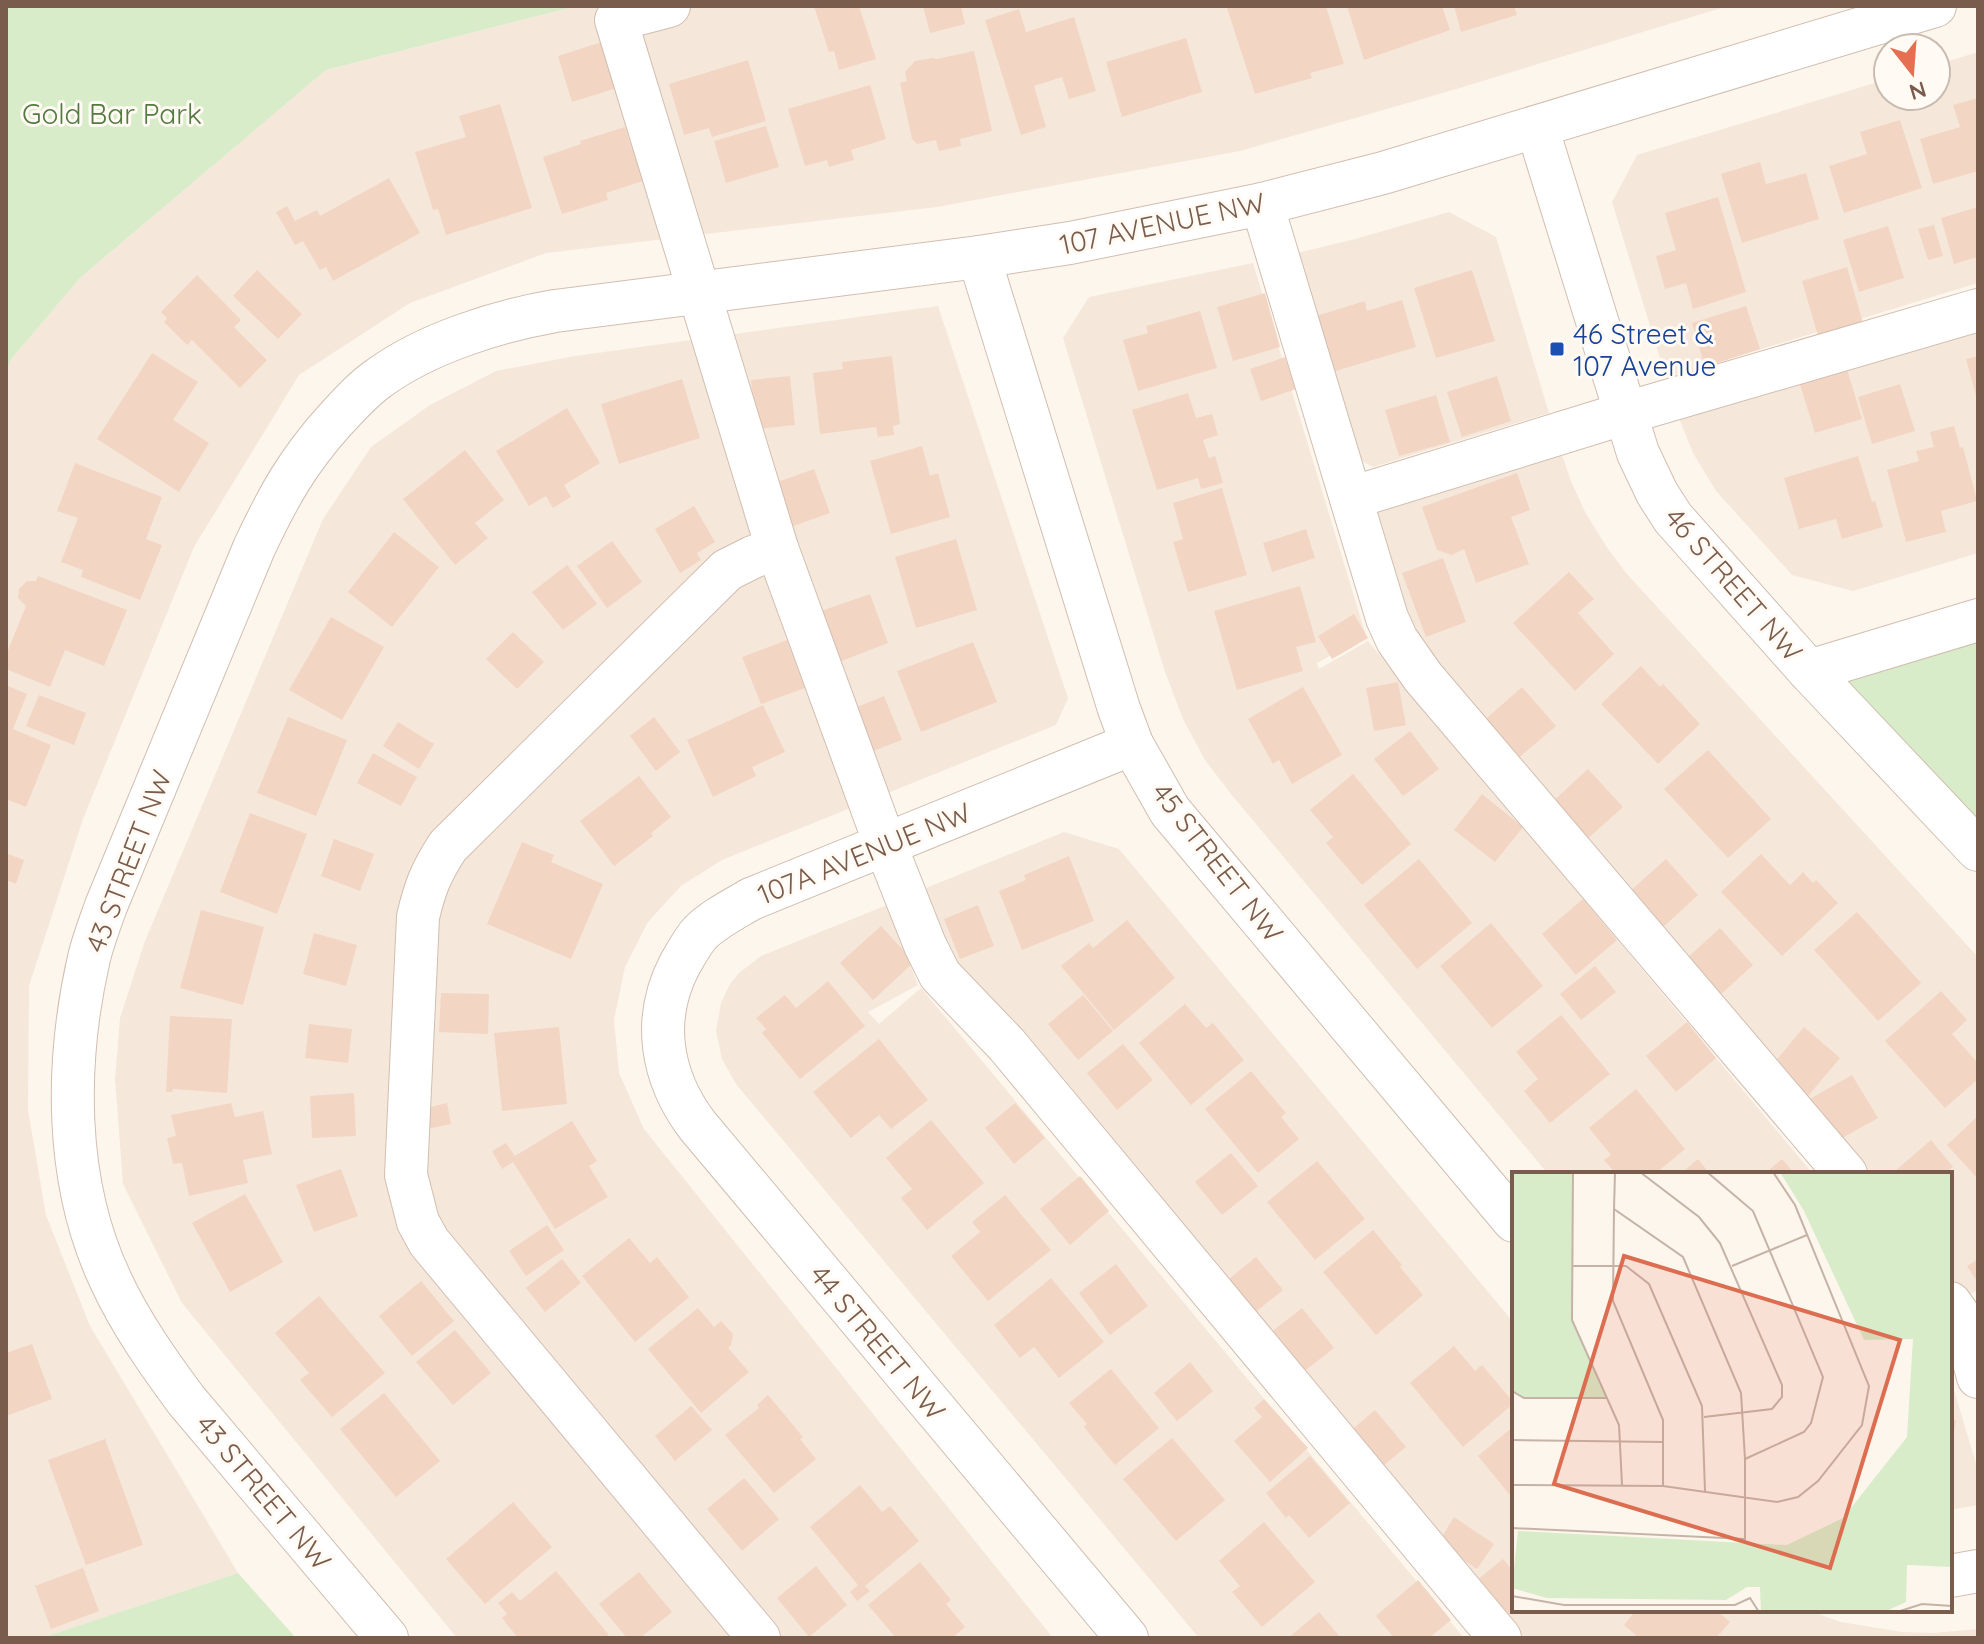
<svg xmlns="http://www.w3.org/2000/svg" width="1984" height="1644" font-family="Quicksand,sans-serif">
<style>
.residential{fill:#f5e8da}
.green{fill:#d8ecc9}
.building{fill:#f3d5c3}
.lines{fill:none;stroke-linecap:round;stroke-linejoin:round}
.minor-casing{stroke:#d1beb0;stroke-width:44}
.minor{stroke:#fff;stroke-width:42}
.transit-dot{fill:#1a4fb4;stroke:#fffaf3;stroke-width:3}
.labels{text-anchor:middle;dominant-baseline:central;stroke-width:6;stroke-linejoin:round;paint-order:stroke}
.park-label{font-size:28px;fill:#537a41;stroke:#fffaf3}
.street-label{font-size:28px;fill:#7a5c4d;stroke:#fffaf3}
.transit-label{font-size:28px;fill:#164399;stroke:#fffaf3;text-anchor:start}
.inset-road{fill:none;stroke:#c5b3a7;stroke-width:2}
.view{fill:#dc6d51;fill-opacity:0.15;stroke:#dc6d51;stroke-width:4}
.inset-edge{fill:none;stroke:#7a5c4d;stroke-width:4}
</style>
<rect width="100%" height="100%" fill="#fdf6ec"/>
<g class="residential">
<path d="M577,6H1728L1453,90L1240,151L937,207L546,253L410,303L299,375L194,547L83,819L29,986L28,1110L46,1215L90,1326L238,1573L41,1638H6V373L12,358L81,277L326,70Z"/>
<path d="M1978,52V283L1666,378L1612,202L1637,155L1888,79V96H1936V65Z"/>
<path d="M1449,212L1496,237L1549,413L1373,467L1350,455L1289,255L1355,239Z"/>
<path d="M1253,263L1366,636L1317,663L1319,669L1368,641L1813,1174H1548L1231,794L1205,760L1183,719L1165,672L1063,338L1089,297Z"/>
<path d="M938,306L1068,698L1056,725L722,860L681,886L648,922L625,967L614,1020L619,1073L644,1129L1053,1638H457L182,1303L123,1184L115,1079L120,1018L145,941L323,519L371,447L430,405L496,371L575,356Z"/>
<path d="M1978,322V553L1853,591L1792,575L1716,491L1693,453L1677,413Z"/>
<path d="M1560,449L1571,481L1585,512L1608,549L1627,574L1978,957V1290L1964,1298L1950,1281V1174H1861L1424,652L1390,588L1371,526L1383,502Z"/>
<path d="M1064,832L1119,849L1514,1323V1610H1807L1841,1622L1902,1632L1933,1633L1978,1629V1638H1512L950,965L921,890Z"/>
<path d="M887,905L918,985L868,1012L879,1024L921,988L1464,1638H1199L736,1084L722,1059L716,1031L721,1003L730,984L739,973L761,956Z"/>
<path d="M1950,1377L1978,1470V1505L1950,1510Z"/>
</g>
<g class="green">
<path d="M6,6H577L326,70L81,277L12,358L6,373Z"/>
<path d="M1978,620V850L1809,671Z"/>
<path d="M238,1573L296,1638H41Z"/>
</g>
<g class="building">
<path d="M814,6H859L876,59L839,70L834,51L829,52Z"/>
<path d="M923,6H961L965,24L930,33Z"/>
<path d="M1233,6H1326L1344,64L1310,73L1312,78L1255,94L1227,8Z"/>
<path d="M1347,6H1442L1450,30L1364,60Z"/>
<path d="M1454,6H1514L1517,15L1461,32Z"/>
<path d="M1019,9L1026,32L1074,17L1096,91L1069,99L1062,77L1034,86L1046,127L1021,135L985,20Z"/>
<path d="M1186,38L1202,92L1122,117L1106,62Z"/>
<path d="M605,41L620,87L572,102L558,56Z"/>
<path d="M974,51L992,131L960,139L961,146L939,151L936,140L917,144L912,139L900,83L907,81L905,72L915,61L932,58L937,59Z"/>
<path d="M748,60L766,121L712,137L709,128L684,135L669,84Z"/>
<path d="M870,85L886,139L851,150L854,160L829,167L827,160L805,166L788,109Z"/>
<path d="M1978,98V171L1933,184L1920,139L1960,127L1953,105Z"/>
<path d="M500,104L532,208L446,235L438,209L433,210L415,152L466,137L459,116Z"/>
<path d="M1900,120L1922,188L1844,213L1829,166L1867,154L1860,132Z"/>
<path d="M766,126L779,167L726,183L714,141Z"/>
<path d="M625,127L643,181L606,193L608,200L562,214L543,157L581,144L580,141Z"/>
<path d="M1760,162L1766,184L1806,173L1819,219L1742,243L1721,174Z"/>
<path d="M389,178L420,233L333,281L326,267L320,270L303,241L295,245L276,212L287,206L295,221L317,210L320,216Z"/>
<path d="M1718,197L1746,292L1693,309L1686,283L1665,289L1656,256L1676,250L1665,213Z"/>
<path d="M1978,207V257L1954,264L1941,218Z"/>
<path d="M1934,225L1943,256L1928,260L1918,229Z"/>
<path d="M1888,226L1904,278L1859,292L1843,240Z"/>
<path d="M1847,267L1863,323L1818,336L1802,281Z"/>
<path d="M257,270L302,314L278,339L233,296Z"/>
<path d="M1472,270L1495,341L1436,358L1414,288Z"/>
<path d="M197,275L241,320L234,327L267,360L240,388L192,340L187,345L164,322L167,318L161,312Z"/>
<path d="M1265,293L1280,347L1233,361L1217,307Z"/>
<path d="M1402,300L1416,347L1329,373L1313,317L1365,301L1367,311Z"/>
<path d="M1746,306L1760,349L1705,367L1692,323Z"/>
<path d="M1200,311L1217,368L1138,391L1123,340L1148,333L1146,326Z"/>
<path d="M152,353L198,382L173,420L209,443L179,492L97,439Z"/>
<path d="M892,356L900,424L893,426L894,435L878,437L876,427L820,434L813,373L843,369L842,362Z"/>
<path d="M1978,356V400H1977L1966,359Z"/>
<path d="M1285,357L1296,389L1261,401L1250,369Z"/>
<path d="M1846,366L1862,419L1815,433L1799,381Z"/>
<path d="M790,376L795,425L756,429L751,380Z"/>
<path d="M1497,376L1511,421L1462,437L1447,392Z"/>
<path d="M682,379L700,438L619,464L601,404Z"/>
<path d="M1900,384L1915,431L1872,444L1858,397Z"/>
<path d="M1188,393L1196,418L1212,414L1218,435L1203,440L1209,458L1215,456L1223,483L1201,489L1198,478L1157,490L1132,410Z"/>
<path d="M1436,395L1450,442L1399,456L1385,410Z"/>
<path d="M567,408L600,463L564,485L571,497L553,508L546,496L529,506L496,451Z"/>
<path d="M1954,426L1960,448L1963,447L1977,501L1941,511L1946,532L1906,542L1887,470L1919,461L1916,451L1934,447L1930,432Z"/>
<path d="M922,446L930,476L938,473L950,517L891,534L870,461Z"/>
<path d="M465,450L504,500L475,523L488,538L455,565L403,499Z"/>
<path d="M1858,456L1872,502L1875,501L1883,527L1842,539L1836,519L1799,529L1784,478Z"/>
<path d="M75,463L162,497L146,539L162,545L140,600L81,577L83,570L61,562L78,518L57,511Z"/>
<path d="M814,469L830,513L788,528L772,484Z"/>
<path d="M1517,473L1530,510L1511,517L1529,564L1476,583L1464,549L1452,555L1437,550L1422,507Z"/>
<path d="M1222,488L1247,575L1188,592L1173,542L1183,539L1173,503Z"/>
<path d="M694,506L715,542L697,553L701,560L680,573L655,529Z"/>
<path d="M1306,529L1315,558L1272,572L1263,543Z"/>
<path d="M394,532L439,567L392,627L348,592Z"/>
<path d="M956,539L977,610L916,628L895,557Z"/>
<path d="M612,541L642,582L607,608L577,566Z"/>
<path d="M1443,558L1466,622L1426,637L1402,573Z"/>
<path d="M567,565L597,604L563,630L532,592Z"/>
<path d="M1569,572L1594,599L1578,613L1614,654L1575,691L1513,623Z"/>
<path d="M38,576L127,610L104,666L65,650L50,687L6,669V655L26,606L18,598L19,589L27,581H36Z"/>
<path d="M1300,586L1316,642L1296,647L1303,671L1237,690L1214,611Z"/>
<path d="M870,594L888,643L839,662L821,611Z"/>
<path d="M1354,614L1368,638L1332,659L1318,636Z"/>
<path d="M331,617L384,647L342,720L289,690Z"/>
<path d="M513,632L544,662L517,689L486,659Z"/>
<path d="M787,640L805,688L761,704L742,657Z"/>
<path d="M973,642L997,702L921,732L897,671Z"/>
<path d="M1641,666L1660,687L1663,684L1700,724L1658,764L1601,704Z"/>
<path d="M1398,682L1406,725L1374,731L1366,688Z"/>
<path d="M6,685L27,694L13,729L51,745L26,807L6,799Z"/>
<path d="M1303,687L1342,755L1292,784L1279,760L1273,764L1248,719Z"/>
<path d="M1522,687L1556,726L1515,761L1481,723Z"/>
<path d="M39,695L86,713L74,745L26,726Z"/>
<path d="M884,696L902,740L873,751L855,708Z"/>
<path d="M763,705L785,752L752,767L756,776L713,797L687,740Z"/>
<path d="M288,717L347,740L316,816L257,793Z"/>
<path d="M654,717L680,752L656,771L630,736Z"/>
<path d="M398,722L434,744L419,769L383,746Z"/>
<path d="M1410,731L1439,769L1403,796L1374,759Z"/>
<path d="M1708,750L1771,819L1728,858L1664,789Z"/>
<path d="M373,753L417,777L401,806L357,783Z"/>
<path d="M1588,769L1623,807L1585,841L1551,803Z"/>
<path d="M1353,774L1411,844L1362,885L1326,843L1333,837L1310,810Z"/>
<path d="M639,776L671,817L651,833L653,836L614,866L580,821Z"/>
<path d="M1482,794L1523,827L1495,862L1454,830Z"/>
<path d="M250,813L307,834L277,914L220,892Z"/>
<path d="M334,839L374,854L360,891L321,876Z"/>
<path d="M522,842L554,855L551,862L603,884L571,959L487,924Z"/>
<path d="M6,853L24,860L16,884L6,880Z"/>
<path d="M1761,854L1790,885L1803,872L1813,883L1816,880L1838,903L1782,956L1721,892Z"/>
<path d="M1069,856L1094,921L1022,950L999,891L1026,880L1024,875Z"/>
<path d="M1419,859L1472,923L1417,969L1364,905Z"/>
<path d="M1666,859L1698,895L1661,929L1628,893Z"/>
<path d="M1583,899L1617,940L1576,975L1542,934Z"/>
<path d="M978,905L994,946L960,959L944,919Z"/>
<path d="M201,910L264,927L243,1005L180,988Z"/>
<path d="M1857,912L1921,983L1878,1021L1814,950Z"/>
<path d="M1127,920L1175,978L1114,1030L1061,966L1089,943L1093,948Z"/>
<path d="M1491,923L1543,986L1492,1028L1440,966Z"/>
<path d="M881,926L914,962L873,1000L840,963Z"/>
<path d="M1720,928L1753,965L1719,996L1685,960Z"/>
<path d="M314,933L357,945L346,986L303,974Z"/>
<path d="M1595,966L1616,992L1581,1020L1560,994Z"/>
<path d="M828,981L865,1026L800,1079L762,1033L766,1029L756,1018L785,995L796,1008Z"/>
<path d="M1941,991L1967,1020L1952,1034L1978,1063V1079L1945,1108L1885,1041Z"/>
<path d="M441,993L489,994L488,1034L439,1032Z"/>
<path d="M1083,995L1113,1031L1078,1060L1048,1024Z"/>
<path d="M1185,1004L1206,1028L1213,1023L1244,1060L1191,1105L1139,1043Z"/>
<path d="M1561,1015L1610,1074L1550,1123L1524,1091L1538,1079L1516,1052Z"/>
<path d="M170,1016L232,1019L227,1093L173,1089L172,1092H166Z"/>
<path d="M1687,1022L1716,1058L1676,1092L1646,1056Z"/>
<path d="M309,1024L352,1029L348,1063L305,1058Z"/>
<path d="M559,1027L567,1104L502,1111L494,1033Z"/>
<path d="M1804,1027L1840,1058L1808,1096L1773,1064Z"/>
<path d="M879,1039L928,1100L891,1129L879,1115L851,1138L813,1092Z"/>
<path d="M1123,1044L1153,1080L1117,1110L1087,1073Z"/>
<path d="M1251,1071L1286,1113L1281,1117L1299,1139L1258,1173L1205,1109Z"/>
<path d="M1852,1075L1878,1118L1835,1142L1810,1099Z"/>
<path d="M1636,1089L1685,1149L1655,1174H1616L1604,1160L1611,1155L1589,1128Z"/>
<path d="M354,1093L356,1136L312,1138L310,1096Z"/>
<path d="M231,1103L235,1117L263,1111L272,1154L243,1160L248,1183L189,1196L182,1163L173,1164L167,1138L176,1136L171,1115Z"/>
<path d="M447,1103L451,1124L427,1129L422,1109Z"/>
<path d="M1015,1103L1045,1138L1014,1164L985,1128Z"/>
<path d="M1978,1116V1179L1947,1145Z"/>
<path d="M931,1120L984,1183L927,1230L901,1198L912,1189L886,1158Z"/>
<path d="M572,1121L597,1161L589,1166L608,1197L555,1229L513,1162L502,1169L492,1151L506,1143L515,1156Z"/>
<path d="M1931,1140L1953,1167L1944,1174H1898L1895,1171Z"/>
<path d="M1231,1153L1258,1186L1222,1215L1195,1182Z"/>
<path d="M1698,1159L1710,1174H1680Z"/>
<path d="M1782,1159L1795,1174H1764Z"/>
<path d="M1317,1161L1365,1219L1315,1260L1267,1202Z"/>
<path d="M341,1169L358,1216L314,1232L296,1185Z"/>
<path d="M1080,1176L1109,1211L1070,1245L1040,1209Z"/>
<path d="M245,1194L283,1262L230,1292L192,1223Z"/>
<path d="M1005,1195L1051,1250L988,1301L951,1256L980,1232L972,1222Z"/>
<path d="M547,1225L564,1250L526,1276L509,1251Z"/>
<path d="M1373,1230L1402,1265L1400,1267L1423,1295L1376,1335L1323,1272Z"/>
<path d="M629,1238L650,1263L657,1257L689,1297L635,1342L582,1276Z"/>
<path d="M1256,1257L1283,1290L1252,1315L1225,1282Z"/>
<path d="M562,1259L581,1283L545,1312L526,1288Z"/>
<path d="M1978,1259V1283L1967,1266Z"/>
<path d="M1116,1264L1148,1306L1110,1335L1079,1293Z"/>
<path d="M1051,1278L1104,1342L1059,1378L1034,1347L1020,1358L994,1325Z"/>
<path d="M421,1281L454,1321L412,1356L379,1316Z"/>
<path d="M319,1296L385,1373L332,1417L300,1380L309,1373L275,1333Z"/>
<path d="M698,1308L714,1327L721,1321L733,1334L731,1345L728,1348L749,1372L701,1413L648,1349Z"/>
<path d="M1302,1308L1334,1348L1297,1377L1265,1337Z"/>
<path d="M455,1330L491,1373L453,1405L416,1362Z"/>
<path d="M32,1344L52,1399L6,1416V1353Z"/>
<path d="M1454,1346L1475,1371L1482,1365L1514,1403L1463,1447L1410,1383Z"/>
<path d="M1190,1362L1213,1391L1177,1421L1154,1393Z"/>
<path d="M1111,1369L1159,1428L1115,1465L1084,1427L1087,1424L1069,1403Z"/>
<path d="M384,1393L440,1461L396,1497L340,1429Z"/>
<path d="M768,1395L803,1437L800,1439L816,1459L774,1493L725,1435L759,1408L757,1405Z"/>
<path d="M1264,1399L1308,1448L1270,1482L1234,1441L1262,1417L1254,1408Z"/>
<path d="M691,1406L712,1430L675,1461L655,1436Z"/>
<path d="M1375,1410L1406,1447L1379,1469L1348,1433Z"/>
<path d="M1950,1419L1956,1420L1952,1448H1950Z"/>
<path d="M1514,1426V1500L1478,1456Z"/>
<path d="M1172,1438L1225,1500L1176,1541L1123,1479Z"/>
<path d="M105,1439L143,1545L86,1565L48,1460Z"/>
<path d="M1310,1456L1350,1503L1309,1538L1289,1515L1286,1518L1266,1493Z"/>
<path d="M744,1478L779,1519L742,1551L707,1509Z"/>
<path d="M860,1485L882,1512L890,1506L919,1541L865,1586L870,1591L857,1601L850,1592L858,1585L810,1527Z"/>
<path d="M513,1502L552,1547L485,1604L446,1559Z"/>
<path d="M1454,1517L1494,1544L1477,1569L1438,1543Z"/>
<path d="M1264,1522L1315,1582L1262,1627L1232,1592L1240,1586L1219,1561Z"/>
<path d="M1503,1559L1514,1572V1611L1500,1622L1471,1585Z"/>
<path d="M920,1562L951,1600L946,1604L965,1627L952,1638H896L868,1605Z"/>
<path d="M816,1566L847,1605L809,1637L777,1598Z"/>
<path d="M83,1568L99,1611L51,1629L35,1586Z"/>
<path d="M556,1571L609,1635L604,1638H518L502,1618L507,1614L498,1603L512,1592L520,1601Z"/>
<path d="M639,1572L672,1612L640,1638H627L599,1604Z"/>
<path d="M1418,1580L1451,1620L1429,1638H1394L1376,1616Z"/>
<path d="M1636,1610H1716L1730,1622L1716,1638H1639L1624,1625Z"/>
<path d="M1319,1612L1341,1638H1288Z"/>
</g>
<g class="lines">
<defs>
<g id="minor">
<path d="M669,6L616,20L777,548L753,557L727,570L448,846C431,872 425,887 418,917L406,1175L418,1222L429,1242L759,1638"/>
<path d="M1537,127L1638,453L1657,493L1673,518L1809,671L1978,850"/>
<path d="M1262,204L1387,618L1397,640L1423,677L1846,1174"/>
<path d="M979,257L1119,709L1132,744L1170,811L1514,1221"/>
<path d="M1351,498L1626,413L1978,310"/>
<path d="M777,548L885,844L925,945L940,975L1007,1045L1500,1638"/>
<path d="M1809,671L1978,620"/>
<path d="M1950,1303L1963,1321L1978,1377"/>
<path d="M1950,1576L1978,1571"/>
<path d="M387,1638L186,1400C158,1362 131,1324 111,1281C64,1182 65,1063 89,958C93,941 100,923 106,906L254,548C278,497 297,462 335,420C349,405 363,389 379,378C427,343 498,321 555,311L979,257L1070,243L1262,204L1383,173L1935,6"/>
<path d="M1127,1638L697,1125C661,1077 651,1019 680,964C686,954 692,942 700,933C714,919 734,909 751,899L1132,744"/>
</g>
</defs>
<use href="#minor" class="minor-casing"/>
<use href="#minor" class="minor"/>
</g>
<rect class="transit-dot" x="1549" y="341" width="16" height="16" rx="4"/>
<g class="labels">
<g class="park-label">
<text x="112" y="113">Gold Bar Park</text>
</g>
<g class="street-label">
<text transform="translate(1162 223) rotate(-12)">107 AVENUE NW</text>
<text transform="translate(1734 584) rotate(49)">46 STREET NW</text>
<text transform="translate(864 853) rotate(-22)">107A AVENUE NW</text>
<text transform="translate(128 861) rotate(-69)">43 STREET NW</text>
<text transform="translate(1218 862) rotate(52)">45 STREET NW</text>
<text transform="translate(878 1342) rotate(50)">44 STREET NW</text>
<text transform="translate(264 1492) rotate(50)">43 STREET NW</text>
</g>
<g class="transit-label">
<text x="1573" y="333">46 Street &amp;<tspan x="1573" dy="32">107 Avenue</tspan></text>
</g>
</g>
<g transform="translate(1512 1172)">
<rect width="440" height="440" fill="#fdf6ec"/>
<path d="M0,0H61L60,148L95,226H12L0,219ZM268,0H440V395L395,393L394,430L372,440H249L248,415H235L214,428L35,426L0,416L6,359L275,373L331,346L395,265L401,167L352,168L292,39Z" fill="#d8ecc9"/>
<path class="inset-road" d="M61,0L60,148L107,253L110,313M103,0L102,37L171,85L229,221L233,287M128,0L187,45L208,71L270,213V225L260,237L192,245M102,37L101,129L151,248V314M60,94H114L137,112L190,234L193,319M220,94L295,63M0,219L12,226H95M0,268L151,270M0,313L151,314L265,330L286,325L306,309L350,253L357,214L283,33L261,0M0,356L233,367V287L292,260L299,251L311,205L241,39L195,0M0,424L52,433H223L238,426L247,440M385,440L410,432L440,434"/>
<path class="view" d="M112,84L388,168L318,396L42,312Z"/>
<rect width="440" height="440" class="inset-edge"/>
</g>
<rect width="1984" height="1644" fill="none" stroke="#7a5c4d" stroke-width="16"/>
<g transform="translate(1912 72) rotate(163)"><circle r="38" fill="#fffaf3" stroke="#cabbb1" stroke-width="2"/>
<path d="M0-6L14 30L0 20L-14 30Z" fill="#e76f51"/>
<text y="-12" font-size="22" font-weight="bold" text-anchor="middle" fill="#7a5c4d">N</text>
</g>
</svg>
